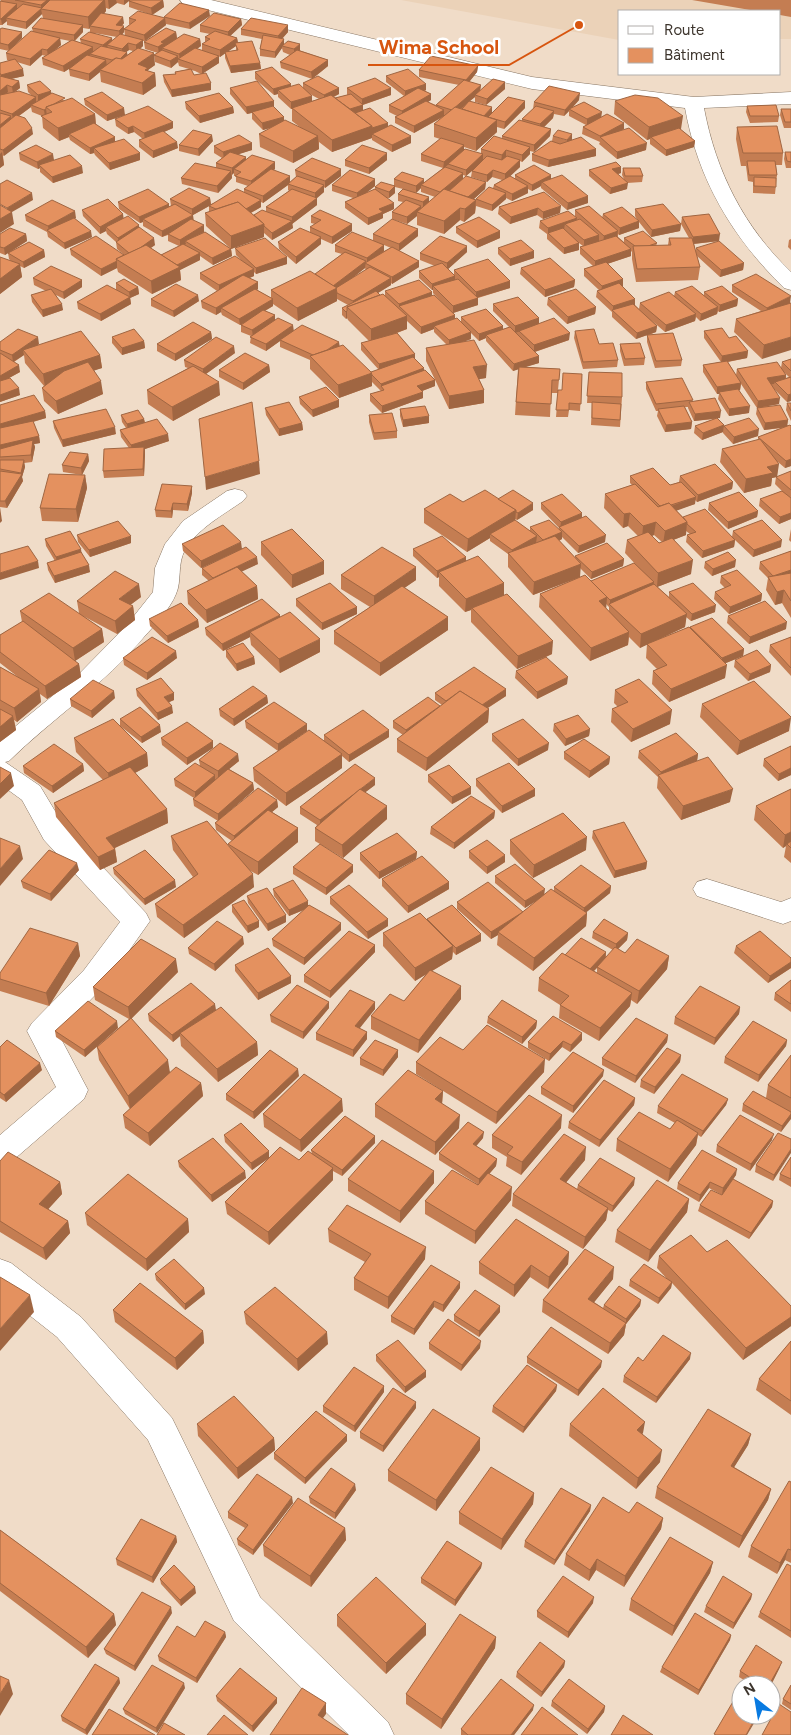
<svg xmlns="http://www.w3.org/2000/svg" width="791" height="1735" font-family="Figtree,sans-serif">
<style>
.built{fill:#ebd2b8}
.lines{fill:none;stroke-linecap:round;stroke-linejoin:round}
.minor-casing{stroke:#887664;stroke-width:1}
.minor{fill:#fff;fill-rule:evenodd}
.wall{fill:#c47d52;fill-rule:evenodd}
.shaded-wall{fill:#a06642}
.building{fill:#e4915f;stroke:#a06642}
.leader{fill:none;stroke:#d7550f;stroke-width:2}
.callout-dot{fill:#d7550f;stroke:#fff;stroke-width:2}
.callout-label{font-size:20px;text-anchor:middle;font-weight:bold;fill:#d7550f;stroke:#fff;stroke-width:5;stroke-linejoin:round;paint-order:stroke}
</style>
<rect width="100%" height="100%" fill="#f0dcc8"/>
<path class="built" d="M401,0H791V39H780V11H620L619,40Z"/>
<g class="lines">
<defs>
<g id="minor">
<path d="M180,0H211L532,77L694,97L791,92V104L704,108C716,172 744,227 791,272V290L784,288C732,237 698,180 685,108L532,89L183,4Z"/>
<path d="M235,489L243,491L247,496L243,501C223,515 198,528 185,550C177,564 182,581 176,594C170,609 155,625 144,637C105,684 53,718 9,761L5,762L40,786L64,826L146,913L150,921L104,986L58,1033L88,1090L84,1099L11,1162L0,1166V1135L56,1087L27,1031L32,1023L84,970L120,922L44,840L22,800L0,784V739L78,675L126,626L153,592L155,568L165,544L183,521L227,491Z"/>
<path d="M707,879L781,902L791,898V921L783,924L697,896L693,889L697,882Z"/>
<path d="M0,1259L11,1263L81,1317L172,1418L260,1597L388,1722L394,1735H349L234,1621L148,1440L57,1337L0,1292Z"/>
</g>
</defs>
<use href="#minor" class="minor-casing"/>
<use href="#minor" class="minor"/>
</g>
<g class="wall">
<path d="M1,0H163L164,7L152,15L129,7V1L124,5L117,3L109,9L106,8V11L104,14L124,23L122,26H124V32L122,35H125L124,29L130,25L129,24V18H164V17L209,10L190,29L166,24V25L145,41H143V46L140,49L155,65L148,70V71L155,73L156,86L143,95L101,82L100,72L89,81L70,76L69,69L72,67L64,72L43,65L42,58L46,56L42,55L30,66L17,62L24,76L11,79L19,81L20,88L15,92L32,96L28,92L27,85L51,93L65,101L95,114L96,125L115,137V141L140,160L110,170L95,155L94,153L90,154L70,140L69,137L59,141L43,128L42,116L32,112L31,107L19,116L33,134L3,156L4,165L0,168V63L9,61L7,60L6,53L9,51L0,49V29L22,32V38L14,46L33,32L32,28L43,18L42,14L26,29L7,25V21L2,25H0V1H1ZM83,28L89,29L90,28V32L80,39L81,43L75,41L83,32ZM94,33L117,37L112,41ZM60,39L70,41L54,51L61,45ZM129,50L133,51L127,55L126,52Z"/>
<path d="M692,0H791V17L780,15V11H756Z"/>
<path d="M241,19L242,25L230,36L237,38L238,42L260,63L261,69L231,73L225,58V53L220,57L217,55L219,56V63L203,73L211,90L172,97L164,82L163,75L175,74V72L189,69L179,66L178,62L171,68L155,62L154,55L158,53L145,49L144,42L176,32L177,38L200,39L201,46L197,49L202,51V44L205,42V37L210,34L200,32V25ZM236,46V50L227,52ZM191,70L195,71L201,74L194,75Z"/>
<path d="M288,25V32L282,39H284V45L328,60V66L312,79L281,68L280,62L290,55L283,52L282,48L275,58L260,56V49L262,39L241,35V29Z"/>
<path d="M478,66L477,72L469,82L481,85L480,90L505,89L486,105L475,102V97L469,101L492,113L525,101V108L504,129L497,127V132L476,151L464,147V151L481,154V149L502,139V136L522,121V119L533,109L534,102L579,100L572,108L601,117L624,129L620,131L646,150L617,159L599,144L600,142L582,134L583,127L586,125L569,116V111L564,116L554,114L553,118L544,127L551,129L550,136L534,152L530,151V154L522,162L520,161V167L510,176L515,179V175H551V179L588,196V203L567,210L541,188V186L532,191L528,189V193L512,201L506,198V199L492,211L476,206L475,213L464,222L460,220L444,234L417,225V216L407,224L392,219V212L403,202L398,201V194L403,189L395,187V193L389,198H387L394,209L383,214V218L368,225L345,208V202L353,198L332,191V185L375,179V186L366,193L375,189V187L394,186V179L424,183L443,168L421,161V154L440,139L434,137V124L443,117L414,133L395,123V117L397,116L389,112V105L404,96L386,82V76L426,84V90L425,91L431,94V100L428,102L436,105L459,85L419,77V70ZM472,171L471,177L487,182L492,177L502,180L494,185L493,188L476,199V200L474,199L485,189L486,182L463,179V175L466,176ZM421,188V192L435,197L429,202V197L416,193Z"/>
<path d="M255,72L291,84V87L303,88V83L339,88V94L334,97L335,98L347,95V88H391V95L363,105V110L411,143L392,152L372,140V135V138L332,152L319,142V149L293,163L260,147L259,134L273,127L263,130L252,119V113L247,114L230,94V88L274,101V107L284,117V121L301,128L292,121V109H291L278,97V94L274,95L255,79ZM308,93L319,99L312,101Z"/>
<path d="M84,99L125,115L107,121L85,105Z"/>
<path d="M615,101L681,129H680L695,141L694,147L666,156L650,144V139L647,140L614,114Z"/>
<path d="M185,102L233,107L234,113L200,123L186,109Z"/>
<path d="M747,106L779,116L778,122L750,123L746,112Z"/>
<path d="M781,109H791V128H784L780,115Z"/>
<path d="M115,119L173,128L164,132L178,148L153,158L139,147V140L143,139L134,132L128,134L116,126Z"/>
<path d="M737,127L783,153L782,165H776L777,175L775,194L753,193V182L748,181L746,166H741L736,139Z"/>
<path d="M553,136L596,149V156L548,167L532,161V154L552,141Z"/>
<path d="M213,141L199,156L179,151V145Z"/>
<path d="M252,143V150L238,154L246,157V160L275,162V169L273,170L290,182L296,177L295,170L341,169V176L325,188L324,187V192L316,198L317,205L292,224L293,228L272,240L264,233V237L231,249L206,226L205,213L209,212V206L193,215V221L204,232L231,249L232,256L213,265L200,256V260L180,270L181,280L152,294L118,272L117,268L101,276L71,255L70,249L123,254L117,249L116,242L107,234L106,231L100,234L83,216L82,210L123,214V219L139,227L155,245L151,248L161,255L179,246L168,241V235L162,237L143,226V222L140,223L119,209L118,202L169,204V206H171L170,199L210,198L211,204L244,192V189L248,186L236,182V176H234V173L232,174V178L218,193L182,184L181,178L216,167V163L222,158L214,153V146ZM288,185V190L289,191L266,207V211L254,215L251,213L261,207V202L263,203Z"/>
<path d="M785,152H791V168H786L784,159Z"/>
<path d="M19,153L54,160L83,173L53,183L40,172V168L38,169L20,160Z"/>
<path d="M345,160H387L369,174L345,166Z"/>
<path d="M621,167V173L618,174L624,179L622,175L623,168L643,176L642,182L627,183V189L610,194L589,176V170Z"/>
<path d="M544,192L560,213L543,219L537,215L510,224L498,214L499,207Z"/>
<path d="M635,209L681,224L680,231L651,237L639,222V228L619,235L618,234V237L624,242V238L657,243L656,246L668,245L669,238H689L681,224L682,217L719,241L694,244L696,252V248L744,263L743,270L720,277L697,256L700,267L698,280L636,282L632,259V252L631,251V256L607,264L623,286H622L635,305L639,309L640,303L674,296L675,292L704,295V292L738,299L737,306L719,312L718,311L717,314L700,321L696,317L695,321L665,332L651,320L657,326L656,332L649,335L682,360L681,366L655,368L647,342V335L636,339L612,317V312L596,297L597,291L599,290L584,276V269L593,266L580,254V247L583,246L579,243V250L564,254L547,239V234L539,228L540,221L575,216V210L602,218L603,214L638,221L635,216Z"/>
<path d="M25,215L76,218L74,219L92,237L65,249L48,237L47,232L26,221Z"/>
<path d="M311,216L352,224V231L332,244L321,239V244L296,264L279,249L278,242L310,233V227L315,224L311,223Z"/>
<path d="M456,227L500,231V238L477,248L456,233Z"/>
<path d="M418,229V236L399,251L419,261V267L392,284L391,283V285L378,293L380,295H385V291L432,292V295L444,305L433,293V290H432L419,278V271L435,266L420,260V253L467,252L448,269L454,275V270L510,281V288L478,298V305L453,313L455,319L461,323V317L503,326V329L509,327L493,311V304L539,318V324L569,340L535,352L539,363L524,367L560,369L558,390H562L582,374L580,411L569,410L568,417H556L558,393H551L550,417L515,415L518,369L513,371L486,341V338L479,341L471,333V339L460,343L486,378L479,379L484,390V403L449,409L426,361V348L447,345L434,332V329L421,334L407,321V329L397,333L415,354V359L424,370L435,380V386L422,391L423,398L382,413L370,401V394L381,391L372,382V386L339,398L310,369V360L280,347V341L266,351L250,343L251,336L241,332V325H240L222,315L221,312L216,315L202,308L201,301L217,291L200,279V273L243,262L236,255L235,248L287,257V264L256,274L254,272V276L249,278L258,282V289L257,290L271,298V290L315,274L342,254L335,252V245L373,240V234ZM384,245L391,248L384,251ZM365,268L366,270L350,280ZM337,299L348,305L342,308V315L346,319L347,318L348,320L369,341L361,343V350L379,370L371,372L339,346V342L293,331L275,320V315L265,311L273,306V304L298,321L337,301Z"/>
<path d="M0,234H26L27,241L13,250H44L45,257L24,268L20,266L22,277L0,294V257L11,261L9,259L8,253L5,255L0,253Z"/>
<path d="M791,239V250L788,247L789,240Z"/>
<path d="M498,248L534,258L510,266L498,254Z"/>
<path d="M521,268L575,280L574,287L545,297L520,274Z"/>
<path d="M33,278L82,280V287L64,299L56,295L63,310L43,317L32,302L31,295L46,291L34,285Z"/>
<path d="M116,283L138,287L139,294L130,298L131,304L101,321L78,309L77,302L116,290Z"/>
<path d="M732,285L790,303L762,359L734,332L736,319L761,311L732,292Z"/>
<path d="M548,298L596,307L595,314L567,324L547,305Z"/>
<path d="M151,299L199,301L174,317L151,306Z"/>
<path d="M575,331L599,344L618,360L617,367L583,369L574,338Z"/>
<path d="M704,331L729,338L748,351L747,358L728,362L736,375L737,369L781,368L782,362L791,359V401L787,402L774,389L779,404L768,406L788,420L787,425L791,426V466L785,468L778,462L777,477L791,471V497H790L791,498V519L779,524L759,506L760,499L782,491L775,484L776,477L772,478L771,486L744,493L720,462L722,449L758,440V437L781,428L764,430L756,414L757,408L741,384L740,390H739L749,413L729,416L718,399L719,394H717L703,372V365L721,362L704,338ZM784,372L789,377L786,378V375Z"/>
<path d="M211,332L212,339L175,361L157,351V344Z"/>
<path d="M112,337L144,341L145,348L122,355L112,343Z"/>
<path d="M0,342L39,344L37,345L100,355L102,368L94,370L103,394L58,414L44,401L42,388L44,386L25,363L24,355L14,362L20,372L9,378L20,395L0,402Z"/>
<path d="M620,344L645,358L644,365L624,366L620,351Z"/>
<path d="M235,353L206,374L220,395L173,421L148,404L147,390L188,368L185,367L184,360Z"/>
<path d="M269,365L270,372L243,390L219,377V370Z"/>
<path d="M589,372L622,397L620,427L591,425L592,403H587Z"/>
<path d="M646,382L693,400L692,401L720,418H717L724,425V426L758,436L733,444L723,433V432L702,440L694,433L695,426L714,419L694,421L688,408V407H685L692,422L691,429L665,432L657,416L658,411H656L646,389Z"/>
<path d="M299,397L339,400V407L313,417L300,404Z"/>
<path d="M787,403H791V421L786,410Z"/>
<path d="M0,405L45,411L46,418L33,422L39,436L40,443L34,444L35,447L32,462L24,463L25,467L22,477L23,481L7,508L0,507Z"/>
<path d="M265,408L302,423L303,430L279,436L266,415Z"/>
<path d="M400,409L429,423L403,427L400,416Z"/>
<path d="M121,415L144,419L145,422L169,441L145,449V454L144,476L104,478L103,471L129,448L121,437L120,430L126,428L122,422Z"/>
<path d="M369,415L397,431V438L374,440L369,422Z"/>
<path d="M53,421L116,434L63,447L54,428Z"/>
<path d="M88,454L89,461L82,475L63,472L62,465Z"/>
<path d="M85,475L87,488L78,522L42,521L40,508Z"/>
<path d="M630,476L670,485L679,482L680,476L733,482L732,489L697,502L695,500V504L676,510L683,517L732,537L733,531L781,547L753,557L735,540L734,547L702,558L686,542L687,535L690,534L686,531V535L673,540L691,574L657,587L654,584L669,597V592L715,612L691,621L686,617L685,627L651,643L689,627L744,649L743,656L726,663L725,678L669,702L652,684L653,671L657,669L646,658L647,644L640,648L629,637L628,645L590,661L539,607L540,594L575,579L533,595L508,567V554L490,541V538L467,552L424,523V509L463,502L498,499L533,510L517,520L515,519V521L530,531V527L559,529V528L541,509V503L582,518L605,542L578,553L562,537V539L559,541L575,558V556L624,559L623,566L591,579L580,568V577L591,581L638,567L625,553L627,540L638,536L628,526L623,528L604,508L605,494L632,485L630,483ZM654,535L662,542L659,543L652,536ZM606,604L609,607V611L606,608Z"/>
<path d="M192,486V493L188,511L173,510L172,518L156,517L155,510Z"/>
<path d="M709,503L758,511L757,517L728,529L708,510Z"/>
<path d="M791,529V542L789,540Z"/>
<path d="M77,535L131,543L90,557L78,542Z"/>
<path d="M45,539L81,552L90,572L55,583L48,570L47,563L55,561L46,546Z"/>
<path d="M261,542L324,574L292,588L261,555Z"/>
<path d="M182,544L242,549L201,568L183,551Z"/>
<path d="M413,549L466,557V561L504,583V595L552,654L546,657L567,684L537,699L515,678L516,671L545,657L517,669L471,622V610L465,612L439,586V577L437,578L413,556Z"/>
<path d="M791,551V618L782,603L775,605L766,590L768,578L759,569L760,562Z"/>
<path d="M705,562L735,567L712,576L704,568Z"/>
<path d="M258,564L241,571L257,586L258,599L207,623L188,604L187,591L209,581L202,575V568Z"/>
<path d="M341,575L416,580L404,588L448,617V630L380,676L334,644V631L370,607L341,589Z"/>
<path d="M721,576L762,594L761,601L729,614L714,599L715,592L725,588L720,583Z"/>
<path d="M141,597L130,605L133,606L135,620L117,634L83,616L102,629L104,642L75,661L79,664L81,677L47,699L40,694L41,702L17,722L14,720L16,730L0,742V667L18,677L0,663V635L22,622L20,611L79,613L77,601Z"/>
<path d="M296,599L357,607V614L322,630L296,606Z"/>
<path d="M728,616L786,629L749,644L727,623Z"/>
<path d="M280,617L320,652L280,673L251,645L250,637L223,651L206,635L205,628Z"/>
<path d="M149,619L198,620L199,627L168,643L150,626Z"/>
<path d="M791,637V676L769,652L770,645Z"/>
<path d="M226,650L254,657L255,664L237,671L226,657Z"/>
<path d="M123,658H177L147,680L124,665Z"/>
<path d="M735,660L771,665L770,672L748,681L734,667Z"/>
<path d="M136,689L174,700L169,702L173,713L158,720L137,696Z"/>
<path d="M506,689V696L488,708L489,709L488,722L426,771L397,752V739L403,735L393,728V721L440,706L442,705L435,700V693Z"/>
<path d="M615,690L670,724L631,742L611,722L612,709L618,707L614,703Z"/>
<path d="M267,696L268,703L234,726L220,716L219,709Z"/>
<path d="M115,698L92,718L71,706L70,699Z"/>
<path d="M702,704L789,731L737,755L700,717Z"/>
<path d="M120,719L161,732L142,743L120,726Z"/>
<path d="M245,721L307,724V731L288,744L324,741V735L389,737L349,762L342,756V768L286,806L254,781L253,768L278,751L246,728Z"/>
<path d="M554,724L590,729L589,736L565,746L553,731Z"/>
<path d="M492,734L548,750L518,766L492,741Z"/>
<path d="M74,738L147,753L148,766L135,773L167,809L168,823L115,848L117,862L100,870L56,817L54,803L103,780L76,752Z"/>
<path d="M161,738L213,741V748L187,765L162,745Z"/>
<path d="M791,746V775L778,781L763,766L764,759Z"/>
<path d="M639,751L698,754L697,761L692,763L730,802L681,820L657,788L658,777L638,758Z"/>
<path d="M564,752L610,757L609,764L589,778L564,759Z"/>
<path d="M199,760L239,761L229,769L253,783L254,790L219,820L277,800L278,807L272,812L298,828V842L258,875L249,870L254,887L184,938L157,917L155,904L193,877L173,850L171,836L229,846L228,844L232,841L216,830L215,823L218,821L194,806L193,799L194,798L175,786L174,779L200,766Z"/>
<path d="M83,764L84,771L53,793L24,773L23,766Z"/>
<path d="M428,775L471,787V794L452,804L428,782Z"/>
<path d="M476,779L535,789V796L502,813L476,786Z"/>
<path d="M375,785L365,792L387,819L343,858L315,841V828L317,825L300,814V807Z"/>
<path d="M791,789V863L784,857L786,846L783,848L754,820L756,806Z"/>
<path d="M495,811L494,818L454,849L430,834L431,827Z"/>
<path d="M593,831L647,862L646,869L614,878L592,838Z"/>
<path d="M510,840L586,850L533,878L510,854Z"/>
<path d="M469,851L505,862L487,874L469,858Z"/>
<path d="M417,852L416,859L379,879L360,860V853Z"/>
<path d="M353,865V872L326,895L293,874V867Z"/>
<path d="M113,868L176,887L145,905L114,874Z"/>
<path d="M79,870L51,901L23,888L21,881Z"/>
<path d="M495,876L544,894L554,891V887L611,886L610,893L586,912L587,913L586,926L533,971L497,945L498,935L491,939L457,909V902L523,912L537,900L525,908L495,883Z"/>
<path d="M382,879L449,882V889L408,913L382,886Z"/>
<path d="M273,889L308,906L341,930L304,965L273,946L272,939L304,910L289,916L274,896Z"/>
<path d="M247,896L286,915V922L268,931L248,903Z"/>
<path d="M330,897L388,926L368,939L330,904Z"/>
<path d="M232,905L259,927L248,933L232,912Z"/>
<path d="M427,919L481,934V941L456,955L453,952L452,959L432,971L461,999L418,1053L371,1029V1016L404,1001L426,974L415,981L383,946V933L427,921Z"/>
<path d="M593,932L628,933L627,940L618,949L625,953L669,956L667,969L637,1004L631,1000L630,1006L599,1041L559,1018L560,1005L538,991L539,978L565,955L606,952V958L613,950L592,938ZM597,968V973L594,971Z"/>
<path d="M78,943L80,956L49,1006L0,991V973Z"/>
<path d="M244,944L215,971L189,954L188,948Z"/>
<path d="M375,945V952L330,998L304,982V975Z"/>
<path d="M736,946L791,958V968L768,983L734,953Z"/>
<path d="M235,965L291,976V983L258,1000L235,971Z"/>
<path d="M178,972L131,1019L170,1072L201,1083L203,1096L150,1146L125,1128L123,1115L130,1109L99,1060L97,1047L129,1019L95,1000L93,987Z"/>
<path d="M791,980V1012L774,1000L775,993Z"/>
<path d="M375,1002V1009L359,1028L367,1032V1039L353,1057L316,1040V1033Z"/>
<path d="M740,1007L739,1014L714,1045L674,1024L675,1017Z"/>
<path d="M329,1008L303,1039L271,1022L270,1015Z"/>
<path d="M216,1010L257,1042L258,1055L218,1082L181,1046L180,1036L173,1042L149,1021L148,1014Z"/>
<path d="M488,1017L537,1021L536,1028L522,1044L487,1023Z"/>
<path d="M118,1028L85,1057L56,1037L55,1031Z"/>
<path d="M668,1035L667,1042L635,1083L602,1065V1058Z"/>
<path d="M582,1040L570,1052L562,1047L549,1061L528,1048V1042Z"/>
<path d="M787,1040L786,1046L758,1082L724,1063L725,1057Z"/>
<path d="M0,1047L42,1070L6,1102L0,1098Z"/>
<path d="M398,1050V1057L383,1076L360,1065V1058Z"/>
<path d="M463,1050L544,1072L496,1124L416,1074V1062Z"/>
<path d="M681,1055L680,1062L654,1094L640,1087L641,1080Z"/>
<path d="M791,1055V1117L781,1132L742,1111L743,1104L766,1098L768,1085Z"/>
<path d="M299,1076L254,1119L226,1100V1094Z"/>
<path d="M603,1076L573,1113L541,1094V1087Z"/>
<path d="M443,1091L442,1104L459,1128L435,1155L375,1117V1104Z"/>
<path d="M635,1098L634,1105L599,1147L568,1128L569,1122Z"/>
<path d="M728,1099L726,1105L701,1137L698,1135L696,1145L668,1182L616,1151L617,1139L670,1129L675,1123L657,1113L658,1106Z"/>
<path d="M343,1111L301,1152L264,1127L263,1114Z"/>
<path d="M561,1128L521,1175L506,1166L507,1157L492,1148V1135Z"/>
<path d="M224,1135L269,1151V1158L299,1160L312,1154L311,1150L375,1136V1143L342,1176L333,1171V1180L269,1245L227,1214L225,1202L269,1158L252,1170L225,1142Z"/>
<path d="M483,1138L476,1146L497,1159L496,1166L489,1174L511,1200L475,1244L425,1214V1201L477,1184L439,1160V1153Z"/>
<path d="M791,1139L773,1181L755,1172L756,1165Z"/>
<path d="M772,1140L750,1171L716,1152L717,1145Z"/>
<path d="M791,1157V1187L779,1180L780,1174Z"/>
<path d="M585,1160L566,1182L577,1189L578,1185H634L612,1212L608,1210L606,1220L583,1249L512,1206L513,1194Z"/>
<path d="M0,1161L60,1182L62,1194L48,1209L68,1221L70,1233L46,1260L0,1232Z"/>
<path d="M178,1161L246,1178L212,1202L179,1167Z"/>
<path d="M736,1175L727,1188L773,1201L772,1207L749,1239L698,1211L700,1205L722,1195L709,1188L699,1202L677,1189L678,1183Z"/>
<path d="M348,1179L434,1183L400,1223L348,1191Z"/>
<path d="M689,1199L687,1212L648,1262L615,1242L617,1230Z"/>
<path d="M85,1213L188,1219L189,1232L147,1271L87,1225Z"/>
<path d="M328,1229L425,1259L388,1309L354,1290V1278L365,1262L329,1242Z"/>
<path d="M569,1252L568,1264L548,1289L530,1277L514,1297L479,1274V1262Z"/>
<path d="M707,1252L791,1306V1326L743,1360L672,1283L671,1288L658,1304L629,1286L630,1280H668L657,1268L659,1256Z"/>
<path d="M155,1274L205,1294L185,1310L156,1280Z"/>
<path d="M613,1279L594,1302L603,1308L604,1305L641,1300L640,1306L626,1324L624,1335L608,1354L542,1312L543,1300Z"/>
<path d="M460,1288L443,1312L434,1307L414,1335L391,1322V1316Z"/>
<path d="M113,1310L203,1331L204,1343L177,1370L115,1322Z"/>
<path d="M244,1312L328,1344L298,1371L246,1324Z"/>
<path d="M500,1312L479,1337L454,1321V1315Z"/>
<path d="M791,1341V1415L756,1390L759,1379Z"/>
<path d="M429,1343L480,1348L461,1371L429,1349Z"/>
<path d="M376,1355L426,1371V1377L405,1393L376,1361Z"/>
<path d="M527,1357L601,1367L578,1396L527,1363Z"/>
<path d="M690,1359L656,1403L623,1382L624,1376L643,1361Z"/>
<path d="M557,1385L556,1391L523,1433L492,1412L493,1406Z"/>
<path d="M384,1392L355,1432L323,1412V1406Z"/>
<path d="M416,1408L383,1452L360,1438V1432Z"/>
<path d="M197,1424L274,1438L275,1450L238,1479L198,1436Z"/>
<path d="M570,1424L643,1433L642,1434L660,1462L636,1489L569,1436Z"/>
<path d="M751,1434L748,1445L734,1467L771,1489L768,1500L739,1548L655,1498L657,1487Z"/>
<path d="M480,1438V1450L436,1511L388,1481V1470Z"/>
<path d="M347,1441L305,1484L274,1459V1453Z"/>
<path d="M791,1482V1563L785,1560L777,1574L748,1557L751,1546Z"/>
<path d="M356,1490L335,1519L310,1503L309,1497Z"/>
<path d="M534,1493L533,1504L501,1550L459,1524V1512Z"/>
<path d="M293,1503L253,1555L238,1545L237,1539L245,1528L228,1518V1512Z"/>
<path d="M591,1505L590,1511L554,1565L524,1547L525,1541Z"/>
<path d="M629,1513L663,1518L661,1529L624,1587L596,1570L589,1581L564,1565L566,1554Z"/>
<path d="M345,1528L346,1540L311,1587L264,1556L263,1545Z"/>
<path d="M0,1530L114,1614L116,1625L88,1658L0,1591Z"/>
<path d="M176,1536L177,1542L153,1583L117,1565L116,1559Z"/>
<path d="M713,1562L710,1573L672,1636L629,1610L631,1599Z"/>
<path d="M482,1563L481,1568L455,1606L421,1583V1578Z"/>
<path d="M791,1566V1638L758,1617L760,1612Z"/>
<path d="M160,1579L196,1593L181,1606L161,1584Z"/>
<path d="M752,1594L751,1599L733,1629L704,1612L706,1606Z"/>
<path d="M593,1603L568,1638L537,1617V1611Z"/>
<path d="M172,1613L135,1671L106,1654L104,1649Z"/>
<path d="M337,1615L426,1635L386,1674L337,1626Z"/>
<path d="M225,1632L226,1637L197,1683L159,1661L158,1656L195,1637Z"/>
<path d="M731,1635L730,1640L698,1695L660,1672L662,1667Z"/>
<path d="M496,1637L495,1648L441,1729L406,1704V1694Z"/>
<path d="M565,1661L564,1667L541,1697L516,1677L517,1672Z"/>
<path d="M780,1667L771,1685H752L739,1677L740,1671Z"/>
<path d="M119,1678L120,1683L87,1735L62,1721L61,1716Z"/>
<path d="M791,1685V1710L782,1704L783,1699Z"/>
<path d="M185,1688L157,1733L125,1714L123,1709Z"/>
<path d="M216,1696L277,1698V1703L253,1732L217,1701Z"/>
<path d="M552,1701L605,1706L604,1712L587,1734L551,1706Z"/>
<path d="M533,1710L514,1735H461V1729Z"/>
</g>
<g class="shaded-wall">
<path d="M47,0H54L41,9L42,14L26,29V22L41,8V5Z"/>
<path d="M104,0H105L106,11L92,26H90V28L89,29L88,17Z"/>
<path d="M108,0H116L117,3L109,9Z"/>
<path d="M124,0H130L124,5Z"/>
<path d="M163,0L164,7L152,15L151,8Z"/>
<path d="M17,4V11L6,18L7,21L2,25L1,19Z"/>
<path d="M209,10L210,16L190,29L189,23Z"/>
<path d="M123,17L124,23L117,31L116,25Z"/>
<path d="M165,18L166,25L145,41L144,35Z"/>
<path d="M241,19L242,25L228,38V32Z"/>
<path d="M83,25V32L74,41V35Z"/>
<path d="M288,25V32L279,42L278,36Z"/>
<path d="M124,26V32L120,37L119,31Z"/>
<path d="M22,32V38L9,51L8,45Z"/>
<path d="M176,32L177,39L162,48L163,51L159,54L158,47L161,42Z"/>
<path d="M60,38L61,45L48,56L47,50Z"/>
<path d="M112,38L113,44L107,45L108,48L104,52L103,45Z"/>
<path d="M237,38L238,44L235,43L236,46L220,57V50Z"/>
<path d="M200,39L201,46L180,60L179,54Z"/>
<path d="M284,39V45L282,46V48L275,58V52Z"/>
<path d="M143,40V46L136,52V45Z"/>
<path d="M128,43L129,50L122,55V49Z"/>
<path d="M300,44V51L294,56V49Z"/>
<path d="M93,47V54H90V56L64,72L63,66Z"/>
<path d="M42,49V55L30,66V59Z"/>
<path d="M127,52L128,59L116,62Z"/>
<path d="M154,53L155,65L148,70L149,78L155,73L156,86L143,95L142,83L138,64Z"/>
<path d="M178,56V62L171,68L170,61Z"/>
<path d="M219,56V63L202,74V67Z"/>
<path d="M106,60L107,67L100,70V72L89,81V74Z"/>
<path d="M328,60V66L312,79L311,72Z"/>
<path d="M260,63L261,69L231,73L230,66Z"/>
<path d="M478,66L477,72L466,86V80Z"/>
<path d="M23,69L24,76L2,81L1,75Z"/>
<path d="M19,81L20,88L13,93L12,87Z"/>
<path d="M505,82V89L486,105L487,99Z"/>
<path d="M211,83V90L172,97L171,90Z"/>
<path d="M291,84V90H278V94L274,95L273,89Z"/>
<path d="M426,84V90L405,97V91Z"/>
<path d="M7,85L8,92L0,99V91Z"/>
<path d="M481,85L480,92L475,95V97L452,116V110Z"/>
<path d="M339,88V94L324,101V95Z"/>
<path d="M391,88V95L362,105H363V111L348,116V109L362,105V99Z"/>
<path d="M51,91L52,98L38,102V95Z"/>
<path d="M580,93L579,100L570,110L569,109V111L564,116L565,110Z"/>
<path d="M431,94V100L402,118V111Z"/>
<path d="M312,96V103L291,109V102Z"/>
<path d="M36,97V103L31,105V107L13,120L12,114Z"/>
<path d="M274,101V107L247,114L246,107Z"/>
<path d="M525,101V108L504,129L505,122Z"/>
<path d="M233,107L234,113L200,123L199,116Z"/>
<path d="M492,107V114L484,123V116Z"/>
<path d="M124,108L125,115L107,121V115Z"/>
<path d="M46,109L47,116L45,117L44,110Z"/>
<path d="M444,110V116L414,133V126Z"/>
<path d="M554,111L553,118L540,131V124Z"/>
<path d="M602,112L601,119L587,126V119Z"/>
<path d="M95,114L96,127L69,134V137L59,141L58,128Z"/>
<path d="M11,116L12,123L0,132V125Z"/>
<path d="M683,116L681,129L652,138L651,137L650,139L647,140L649,127Z"/>
<path d="M284,117V124L263,130L262,123Z"/>
<path d="M497,120V132L476,151V138Z"/>
<path d="M173,122V128L145,140L144,133Z"/>
<path d="M388,123V130L372,135V138L332,152V140L372,126Z"/>
<path d="M624,123V129L603,140L600,137V142V136Z"/>
<path d="M133,126L134,132L128,134V128Z"/>
<path d="M32,128L33,134L4,156L3,150Z"/>
<path d="M551,129L550,136L534,152V145Z"/>
<path d="M572,134V141L567,146V140Z"/>
<path d="M212,135L213,141L199,156L198,149Z"/>
<path d="M318,136L319,149L293,163V151Z"/>
<path d="M411,136V143L392,152V145Z"/>
<path d="M115,137V144L94,148V153L90,154V148Z"/>
<path d="M695,141L694,147L666,156V150Z"/>
<path d="M177,142L178,148L153,158V151Z"/>
<path d="M252,143V150L224,159L223,152Z"/>
<path d="M647,143L646,150L617,159V152Z"/>
<path d="M464,145V151L443,169L444,162Z"/>
<path d="M530,147V154L522,162V155Z"/>
<path d="M596,149V156L548,167L549,160Z"/>
<path d="M506,150V157L501,161L502,155Z"/>
<path d="M2,152L4,165L0,168V154Z"/>
<path d="M140,153V160L110,170L109,163Z"/>
<path d="M387,153V160L369,174V168Z"/>
<path d="M53,154L54,160L39,165L40,168L38,169L37,162Z"/>
<path d="M483,154V161L466,176V170Z"/>
<path d="M246,157V163L234,169V173L232,175V168Z"/>
<path d="M520,160V167L505,181V174Z"/>
<path d="M275,162V169L252,188L251,181Z"/>
<path d="M82,166L83,173L53,183L52,177Z"/>
<path d="M621,167V173L611,176L612,169Z"/>
<path d="M341,169V176L325,188V181Z"/>
<path d="M493,170L492,177L487,182V175Z"/>
<path d="M231,171L232,178L218,193L217,186Z"/>
<path d="M463,173V180L440,199V192Z"/>
<path d="M551,175V181L542,182L541,186L532,191V185Z"/>
<path d="M290,176V183L288,184V185L263,203V196Z"/>
<path d="M375,179V186L357,200V193Z"/>
<path d="M424,179V186L421,185V188L416,193V186Z"/>
<path d="M486,182L485,189L466,206V199Z"/>
<path d="M628,183L627,189L610,194L611,188Z"/>
<path d="M324,185V192L315,200V193Z"/>
<path d="M395,186V193L389,198V192Z"/>
<path d="M528,186V193L512,201V194Z"/>
<path d="M32,193L33,200L12,212L14,224L0,233V219L8,214L7,208Z"/>
<path d="M506,193V199L492,211V205Z"/>
<path d="M588,196V203L567,210L568,203Z"/>
<path d="M429,197V203L423,208V202Z"/>
<path d="M210,198L211,205L193,215L194,222L162,237V231L192,216V209Z"/>
<path d="M317,198V205L292,224V217Z"/>
<path d="M261,200V207L245,216L244,210Z"/>
<path d="M476,200L475,213L464,222L465,209Z"/>
<path d="M394,203V209L383,214V218L368,225V218L379,209Z"/>
<path d="M169,204V210L143,219V222L140,223L139,217Z"/>
<path d="M421,206V212H417V216L407,224V217Z"/>
<path d="M561,206L560,213L543,219V212Z"/>
<path d="M460,208V220L444,234V221Z"/>
<path d="M538,208L537,215L510,224L511,217Z"/>
<path d="M75,211L76,218L50,233L49,232L48,226Z"/>
<path d="M123,214L124,221L106,227V231L100,234V227Z"/>
<path d="M577,218L576,224H565L564,229L548,233V228Z"/>
<path d="M292,221L293,228L272,240V233Z"/>
<path d="M639,221V228L619,235L620,228Z"/>
<path d="M264,224V237L231,249V236Z"/>
<path d="M352,224V231L332,244V237Z"/>
<path d="M681,224L680,231L651,237L652,230Z"/>
<path d="M139,225V232L119,245L118,238Z"/>
<path d="M204,225V232L185,241L186,244L180,247V240Z"/>
<path d="M418,229V236L399,251V244Z"/>
<path d="M91,231L92,237L65,249L64,243Z"/>
<path d="M500,231V238L477,248V241Z"/>
<path d="M618,231L617,238L603,242L604,236Z"/>
<path d="M26,234L27,241L5,255L4,248Z"/>
<path d="M720,234L719,241L692,244L693,237Z"/>
<path d="M599,235V242L584,247V240Z"/>
<path d="M321,237V244L296,264V257Z"/>
<path d="M154,238L155,245L131,261L130,254Z"/>
<path d="M579,243V250L564,254V248Z"/>
<path d="M384,245V251L367,264V258Z"/>
<path d="M467,246V252L447,270V263Z"/>
<path d="M231,249L232,256L213,265L212,258Z"/>
<path d="M631,249V256L595,268V261Z"/>
<path d="M44,250L45,257L24,268L23,262Z"/>
<path d="M534,251V258L510,266V259Z"/>
<path d="M200,253V260L180,270L181,280L152,294L151,281L174,267Z"/>
<path d="M287,257V264L256,274V268Z"/>
<path d="M117,261V268L101,276V269Z"/>
<path d="M366,261L365,268L337,290V301L298,321L297,308L333,286Z"/>
<path d="M419,261V267L392,284V277Z"/>
<path d="M744,263L743,270L720,277L721,270Z"/>
<path d="M20,264L22,277L0,294V279Z"/>
<path d="M254,269V276L219,292V285Z"/>
<path d="M455,276V283L433,286V290H432V284Z"/>
<path d="M391,278V285L353,308V301Z"/>
<path d="M623,279V286L601,292L602,286Z"/>
<path d="M82,280V287L64,299L63,292Z"/>
<path d="M575,280L574,287L545,297V290Z"/>
<path d="M510,281V288L476,298V292Z"/>
<path d="M258,282V289L224,310L221,308V312L216,315V308Z"/>
<path d="M138,287L139,294L130,298L129,292Z"/>
<path d="M432,292V299L399,306V311V304Z"/>
<path d="M198,295L199,301L174,317L173,311Z"/>
<path d="M791,296L790,303L766,315L767,308Z"/>
<path d="M130,297L131,304L101,321L100,314Z"/>
<path d="M478,298V305L453,313V306Z"/>
<path d="M273,299V306L240,325L239,319Z"/>
<path d="M635,299V306L613,311V306Z"/>
<path d="M738,299L737,306L719,312L720,305Z"/>
<path d="M62,304L63,310L43,317L42,310Z"/>
<path d="M596,307L595,314L567,324L568,317Z"/>
<path d="M718,307L717,314L700,321L701,314Z"/>
<path d="M347,311V318L346,319V312Z"/>
<path d="M696,314L695,321L665,332L666,325Z"/>
<path d="M275,315V322L253,337L252,330Z"/>
<path d="M455,315V322L434,326V329L421,334V327Z"/>
<path d="M407,316V329L371,342V329Z"/>
<path d="M539,318V325L515,333V326Z"/>
<path d="M293,325L294,332L280,340V341L266,351V344Z"/>
<path d="M503,326V332L486,335V338L479,341V334Z"/>
<path d="M657,326L656,332L636,339L637,333Z"/>
<path d="M211,332L212,339L175,361V354Z"/>
<path d="M471,332V339L449,347V340Z"/>
<path d="M570,333L569,340L534,352V345Z"/>
<path d="M38,337L39,344L26,353L23,350L24,355L13,362L12,355Z"/>
<path d="M791,337V350L762,359L764,345Z"/>
<path d="M144,341L145,348L122,355V348Z"/>
<path d="M339,342L340,348L318,357Z"/>
<path d="M234,346L235,353L203,376V369Z"/>
<path d="M748,351L747,358L721,363L722,356Z"/>
<path d="M415,354V360L379,371V364Z"/>
<path d="M100,355L102,368L45,387L43,374Z"/>
<path d="M539,356V363L513,371L514,364Z"/>
<path d="M19,365L20,372L0,383V376Z"/>
<path d="M269,365L270,372L243,390V383Z"/>
<path d="M487,365L486,378L473,380V367Z"/>
<path d="M424,368V375L381,387V384Z"/>
<path d="M372,373V386L339,398L338,385Z"/>
<path d="M786,375L785,382H775L774,384L766,385L767,378Z"/>
<path d="M435,380V386L417,393V386Z"/>
<path d="M101,381L103,394L58,414L56,401Z"/>
<path d="M219,382L220,395L173,421L172,407Z"/>
<path d="M741,383L740,390L719,393V392V394H717V387Z"/>
<path d="M19,388L20,395L0,402V395Z"/>
<path d="M484,390V403L449,409V396Z"/>
<path d="M423,392V398L382,413V406Z"/>
<path d="M791,394V401L787,402L788,395Z"/>
<path d="M780,398L779,404L757,408L758,401Z"/>
<path d="M339,400V407L313,417L312,410Z"/>
<path d="M750,406L749,413L729,416V409Z"/>
<path d="M45,411L46,418L0,431V424Z"/>
<path d="M721,411L720,418L694,421L695,414Z"/>
<path d="M429,416V423L403,427V420Z"/>
<path d="M144,419L145,426L128,431L127,424Z"/>
<path d="M788,420L787,427L764,430L765,423Z"/>
<path d="M692,422L691,429L665,432L666,425Z"/>
<path d="M302,423L303,430L279,436V429Z"/>
<path d="M724,425L723,432L702,440L703,433Z"/>
<path d="M115,427L116,434L63,447L62,440Z"/>
<path d="M759,429L758,436L733,444L734,437Z"/>
<path d="M168,434L169,441L145,449V454L144,476L143,469L132,452L131,445Z"/>
<path d="M39,436L40,443L34,444L35,447L32,462L31,455L0,452V445Z"/>
<path d="M88,454L89,461L82,475L81,468Z"/>
<path d="M791,459V466L785,468L786,461Z"/>
<path d="M24,460L25,467L22,477L23,481L7,508L5,501L21,475V473Z"/>
<path d="M259,461L260,474L206,490L205,477Z"/>
<path d="M779,464L777,477L772,478L771,486L744,493L746,479L767,467Z"/>
<path d="M85,475L87,488L78,522L76,509Z"/>
<path d="M733,482L732,489L697,502L698,495Z"/>
<path d="M192,486V493L188,511L187,504Z"/>
<path d="M696,497L695,504L662,516L663,509Z"/>
<path d="M173,503V510L172,518L171,511Z"/>
<path d="M533,503V510L517,520L518,513Z"/>
<path d="M0,507L2,521L0,523Z"/>
<path d="M516,510L515,523L490,534V538L467,552L468,539Z"/>
<path d="M758,511L757,517L728,529V522Z"/>
<path d="M582,513V520L560,529L561,522Z"/>
<path d="M630,513L628,526L623,528L624,514Z"/>
<path d="M791,513V519L779,524L780,517Z"/>
<path d="M656,522L654,535L642,540L643,526Z"/>
<path d="M687,522L686,535L663,544L665,531Z"/>
<path d="M562,532V539L543,547V540Z"/>
<path d="M606,535L605,542L578,553L579,546Z"/>
<path d="M131,536V543L90,557L89,550Z"/>
<path d="M537,536L536,543L512,557V550Z"/>
<path d="M735,540L734,547L702,558L703,551Z"/>
<path d="M782,540L781,547L753,557L754,550Z"/>
<path d="M241,542L242,549L201,568V561Z"/>
<path d="M81,549L82,556L57,564L56,557Z"/>
<path d="M257,557L258,564L213,585V578Z"/>
<path d="M466,557V564L439,572V577L437,578V571Z"/>
<path d="M624,559L623,566L591,579L592,572Z"/>
<path d="M693,560L691,574L657,587L658,573Z"/>
<path d="M736,560L735,567L712,576L713,569Z"/>
<path d="M38,561L39,568L0,580V573Z"/>
<path d="M324,561V574L292,588V575Z"/>
<path d="M581,564L580,577L533,595L534,582Z"/>
<path d="M89,565L90,572L55,583L54,576Z"/>
<path d="M416,567V580L374,609V596Z"/>
<path d="M791,570V577L773,576Z"/>
<path d="M654,582L653,589L610,604V600Z"/>
<path d="M504,583V596L472,608L471,610L465,612L466,599Z"/>
<path d="M139,584L141,597L121,612L119,599Z"/>
<path d="M257,586L258,599L207,623L206,610Z"/>
<path d="M784,590L782,603L775,605L777,592Z"/>
<path d="M762,594L761,601L729,614L730,607Z"/>
<path d="M607,597L606,611L599,601Z"/>
<path d="M716,605L715,612L691,621L692,614Z"/>
<path d="M133,606L135,620L117,634L115,621Z"/>
<path d="M357,607V614L322,630V623Z"/>
<path d="M687,614L685,627L640,648L641,634Z"/>
<path d="M280,615V622L250,632V637L223,651L222,644Z"/>
<path d="M448,617V630L380,676V663Z"/>
<path d="M198,620L199,627L168,643L167,636Z"/>
<path d="M787,622L786,629L749,644L750,637Z"/>
<path d="M102,629L104,642L75,661L73,648Z"/>
<path d="M629,632L628,645L590,661L591,648Z"/>
<path d="M320,639V652L280,673L279,659Z"/>
<path d="M553,641L552,654L517,669L518,656Z"/>
<path d="M744,649L743,656L721,665L722,658Z"/>
<path d="M176,651L177,658L147,680V673Z"/>
<path d="M254,657L255,664L237,671L236,664Z"/>
<path d="M79,664L81,677L47,699L45,686Z"/>
<path d="M727,665L725,678L669,702L671,689Z"/>
<path d="M771,665L770,672L748,681L750,674Z"/>
<path d="M568,677L567,684L537,699V692Z"/>
<path d="M39,689L41,702L17,722L14,708Z"/>
<path d="M506,689V696L481,712V706Z"/>
<path d="M114,691L115,698L92,718L91,711Z"/>
<path d="M174,693V700L165,704L164,697Z"/>
<path d="M267,696L268,703L234,726L233,719Z"/>
<path d="M172,706L173,713L158,720L157,713Z"/>
<path d="M440,706L405,737L406,730Z"/>
<path d="M489,709L488,722L426,771L427,758Z"/>
<path d="M672,710L670,724L631,742L633,729Z"/>
<path d="M13,716L16,730L0,742V727Z"/>
<path d="M791,718L789,731L737,755L740,741Z"/>
<path d="M307,724V731L278,751V744Z"/>
<path d="M160,725L161,732L142,743L141,737Z"/>
<path d="M590,729L589,736L565,746L566,739Z"/>
<path d="M389,730V737L349,762V755Z"/>
<path d="M213,741V748L187,765V758Z"/>
<path d="M549,743L548,750L518,766V759Z"/>
<path d="M147,753L148,766L110,786L108,773Z"/>
<path d="M238,754L239,761L218,778V771Z"/>
<path d="M342,754V768L286,806V793Z"/>
<path d="M698,754L697,761L661,778L660,777L661,772Z"/>
<path d="M610,757L609,764L589,778L590,771Z"/>
<path d="M83,764L84,771L53,793L52,786Z"/>
<path d="M791,768V775L778,781L779,774Z"/>
<path d="M11,773L14,786L0,799V784Z"/>
<path d="M215,775V782L195,799V792Z"/>
<path d="M375,778V785L320,827V820Z"/>
<path d="M253,783L254,790L218,821V814Z"/>
<path d="M471,787V794L452,804V797Z"/>
<path d="M535,789V796L502,813V806Z"/>
<path d="M733,789L730,802L681,820L683,806Z"/>
<path d="M277,800L278,807L235,843L234,836Z"/>
<path d="M387,806V819L343,858L342,845Z"/>
<path d="M167,809L168,823L108,851L106,838Z"/>
<path d="M495,811L494,818L454,849V843Z"/>
<path d="M298,828V842L258,875V862Z"/>
<path d="M791,832V844H787L786,846L783,848L785,835Z"/>
<path d="M587,837L586,850L533,878L534,865Z"/>
<path d="M20,846L23,859L0,886V869Z"/>
<path d="M115,849L117,862L100,870L98,857Z"/>
<path d="M417,852L416,859L379,879V872Z"/>
<path d="M505,855V862L487,874V867Z"/>
<path d="M647,862L646,869L614,878L615,871Z"/>
<path d="M77,863L79,870L51,901L50,894Z"/>
<path d="M353,865V872L326,895V888Z"/>
<path d="M253,874L254,887L184,938L183,925Z"/>
<path d="M175,880L176,887L145,905L144,899Z"/>
<path d="M449,882V889L408,913V906Z"/>
<path d="M611,886L610,893L583,915L584,908Z"/>
<path d="M545,889L544,896L525,908V901Z"/>
<path d="M308,901V908L289,916V910Z"/>
<path d="M523,912L498,932V935L491,939V932Z"/>
<path d="M587,913L586,926L533,971L534,958Z"/>
<path d="M286,915V922L268,931L267,924Z"/>
<path d="M388,919V926L368,939L367,932Z"/>
<path d="M259,921V927L248,933L247,926Z"/>
<path d="M341,923V930L304,965V958Z"/>
<path d="M628,933L627,940L616,951V944Z"/>
<path d="M481,934V941L456,955V948Z"/>
<path d="M243,937L244,944L215,971L214,964Z"/>
<path d="M78,943L80,956L49,1006L46,993Z"/>
<path d="M375,945V952L330,998V991Z"/>
<path d="M453,946L452,959L415,981V968Z"/>
<path d="M606,952L605,959L589,976L590,969Z"/>
<path d="M669,956L667,969L637,1004L639,991Z"/>
<path d="M176,959L178,972L130,1020L128,1007Z"/>
<path d="M791,962V968L768,983L770,976Z"/>
<path d="M291,976V983L258,1000V993Z"/>
<path d="M461,986V999L418,1053L419,1040Z"/>
<path d="M632,993L630,1006L599,1041L600,1028Z"/>
<path d="M329,1002V1008L303,1039V1032Z"/>
<path d="M375,1002V1009L356,1033L355,1026Z"/>
<path d="M215,1004L216,1010L180,1033V1036L173,1042L172,1035Z"/>
<path d="M740,1007L739,1014L714,1045L715,1038Z"/>
<path d="M117,1021L118,1028L85,1057L84,1050Z"/>
<path d="M537,1021L536,1028L522,1044V1037Z"/>
<path d="M367,1032V1039L353,1057V1050Z"/>
<path d="M582,1033V1040L570,1052L571,1045Z"/>
<path d="M668,1035L667,1042L635,1083L636,1076Z"/>
<path d="M787,1040L786,1046L758,1082L759,1075Z"/>
<path d="M563,1041L562,1047L549,1061L550,1054Z"/>
<path d="M257,1042L258,1055L218,1082L217,1069Z"/>
<path d="M398,1050V1057L383,1076V1070Z"/>
<path d="M681,1055L680,1062L654,1094L655,1087Z"/>
<path d="M545,1059L544,1072L496,1124L497,1112Z"/>
<path d="M168,1060L170,1073L130,1109L128,1096Z"/>
<path d="M40,1063L42,1070L6,1102L4,1095Z"/>
<path d="M298,1069L299,1076L254,1119L253,1112Z"/>
<path d="M604,1070L603,1076L573,1113V1106Z"/>
<path d="M201,1083L203,1096L150,1146L148,1133Z"/>
<path d="M443,1091L442,1104L435,1099Z"/>
<path d="M635,1098L634,1105L599,1147L600,1140Z"/>
<path d="M342,1099L343,1111L301,1152L300,1140Z"/>
<path d="M728,1099L726,1105L701,1137L703,1131Z"/>
<path d="M791,1114V1119L781,1132L782,1126Z"/>
<path d="M460,1115L459,1128L435,1155V1142Z"/>
<path d="M562,1115L561,1128L521,1175L522,1162Z"/>
<path d="M484,1132L483,1138L472,1151L473,1144Z"/>
<path d="M698,1133L696,1145L668,1182L670,1169Z"/>
<path d="M774,1134L772,1140L750,1171L751,1164Z"/>
<path d="M375,1136V1143L342,1176V1170Z"/>
<path d="M586,1147L585,1160L559,1191L560,1179Z"/>
<path d="M791,1149V1153L773,1181L774,1175Z"/>
<path d="M269,1151V1158L252,1170L251,1163Z"/>
<path d="M497,1159L496,1166L479,1186V1179Z"/>
<path d="M333,1168V1180L269,1245L268,1232Z"/>
<path d="M737,1169L736,1175L722,1195L723,1188Z"/>
<path d="M245,1171L246,1178L212,1202L211,1195Z"/>
<path d="M434,1171V1183L400,1223V1211Z"/>
<path d="M635,1178L634,1185L612,1212L613,1206Z"/>
<path d="M60,1182L62,1194L42,1216L39,1204Z"/>
<path d="M710,1182L709,1188L699,1202L700,1195Z"/>
<path d="M512,1187L511,1200L475,1244V1231Z"/>
<path d="M689,1199L687,1212L648,1262L650,1250Z"/>
<path d="M773,1201L772,1207L749,1239L751,1233Z"/>
<path d="M608,1208L606,1220L583,1249L585,1237Z"/>
<path d="M188,1219L189,1232L147,1271L146,1259Z"/>
<path d="M68,1221L70,1233L46,1260L43,1248Z"/>
<path d="M426,1247L425,1259L388,1309V1297Z"/>
<path d="M569,1252L568,1264L548,1289L549,1277Z"/>
<path d="M531,1265L530,1277L514,1297V1285Z"/>
<path d="M614,1267L613,1279L587,1311L588,1299Z"/>
<path d="M460,1282V1288L443,1312V1305Z"/>
<path d="M672,1282L671,1288L658,1304L659,1298Z"/>
<path d="M204,1288L205,1294L185,1310V1304Z"/>
<path d="M30,1295L34,1312L0,1351V1329Z"/>
<path d="M641,1300L640,1306L626,1324L624,1335L608,1354L610,1343L626,1324V1319Z"/>
<path d="M434,1301V1307L414,1335V1329Z"/>
<path d="M500,1306V1312L479,1337V1331Z"/>
<path d="M791,1317V1326L743,1360L746,1348Z"/>
<path d="M203,1331L204,1343L177,1370L175,1358Z"/>
<path d="M327,1332L328,1344L298,1371L297,1359Z"/>
<path d="M481,1341L480,1348L461,1371L462,1365Z"/>
<path d="M691,1353L690,1359L656,1403L657,1397Z"/>
<path d="M602,1361L601,1367L578,1396V1390Z"/>
<path d="M426,1371V1377L405,1393V1387Z"/>
<path d="M557,1385L556,1391L523,1433L524,1427Z"/>
<path d="M384,1386V1392L355,1432L354,1426Z"/>
<path d="M416,1402V1408L383,1452V1446Z"/>
<path d="M645,1422L643,1433L635,1441L637,1430Z"/>
<path d="M751,1434L748,1445L728,1477L731,1466Z"/>
<path d="M347,1435V1441L305,1484V1478Z"/>
<path d="M274,1438L275,1450L238,1479L237,1468Z"/>
<path d="M480,1438V1450L436,1511V1500Z"/>
<path d="M662,1450L660,1462L636,1489L638,1478Z"/>
<path d="M355,1484L356,1490L335,1519V1513Z"/>
<path d="M771,1489L768,1500L739,1548L742,1536Z"/>
<path d="M534,1493L533,1504L501,1550L502,1539Z"/>
<path d="M292,1497L293,1503L253,1555V1550Z"/>
<path d="M591,1505L590,1511L554,1565L555,1560Z"/>
<path d="M663,1518L661,1529L624,1587L625,1576Z"/>
<path d="M345,1528L346,1540L311,1587L310,1576Z"/>
<path d="M176,1536L177,1542L153,1583L152,1577Z"/>
<path d="M788,1549L785,1560L777,1574L780,1563Z"/>
<path d="M597,1559L596,1570L589,1581L590,1570Z"/>
<path d="M713,1562L710,1573L672,1636L674,1626Z"/>
<path d="M482,1563L481,1568L455,1606V1600Z"/>
<path d="M195,1587L196,1593L181,1606L180,1600Z"/>
<path d="M752,1594L751,1599L733,1629L734,1623Z"/>
<path d="M594,1597L593,1603L568,1638V1632Z"/>
<path d="M171,1607L172,1613L135,1671L134,1666Z"/>
<path d="M114,1614L116,1625L88,1658L86,1647Z"/>
<path d="M426,1624V1635L386,1674V1663Z"/>
<path d="M225,1632L226,1637L197,1683L196,1678Z"/>
<path d="M731,1635L730,1640L698,1695L699,1690Z"/>
<path d="M496,1637L495,1648L441,1729L442,1719Z"/>
<path d="M565,1661L564,1667L541,1697L542,1692Z"/>
<path d="M782,1662L780,1667L771,1685H769Z"/>
<path d="M119,1678L120,1683L87,1735L85,1730Z"/>
<path d="M9,1680L13,1694L0,1716V1694Z"/>
<path d="M184,1683L185,1688L157,1733L156,1728Z"/>
<path d="M277,1698V1703L253,1732L252,1726Z"/>
<path d="M326,1703V1714L318,1725V1715Z"/>
<path d="M534,1705L533,1710L514,1735H511Z"/>
<path d="M605,1706L604,1712L587,1734L588,1729Z"/>
<path d="M757,1715H759L747,1735H746Z"/>
</g>
<g class="building">
<path d="M15,0H47L41,5Z"/>
<path d="M50,0H104L88,17L41,9Z"/>
<path d="M130,0H163L151,8L129,1Z"/>
<path d="M0,1L17,4L1,19H0Z"/>
<path d="M180,3L209,10L189,23L164,17Z"/>
<path d="M23,4L42,8L26,22L6,18Z"/>
<path d="M138,11L165,18L144,35L124,29L136,20L129,18Z"/>
<path d="M101,13L123,17L116,25L124,26L119,31L90,26Z"/>
<path d="M214,13L241,19L228,32L200,25Z"/>
<path d="M41,18L83,25L74,35L32,28Z"/>
<path d="M251,18L288,25L278,36L241,29Z"/>
<path d="M2,28L22,32L8,45L0,43V29Z"/>
<path d="M166,28L176,32L161,42L164,43L158,47L144,42Z"/>
<path d="M31,31L60,38L47,50L42,49L30,59L6,53Z"/>
<path d="M215,31L237,38L220,50L202,44L210,39L205,37Z"/>
<path d="M89,32L112,38L103,45L80,39Z"/>
<path d="M120,34L143,40L136,45L128,43L122,49L107,45Z"/>
<path d="M184,34L200,39L179,54L162,48Z"/>
<path d="M263,35L284,39L275,52L260,49Z"/>
<path d="M72,40L93,47L63,66L42,58Z"/>
<path d="M252,41L260,63L230,66L225,52L238,50L235,43Z"/>
<path d="M288,41L300,44L294,49L282,46Z"/>
<path d="M101,46L127,52L120,59L116,58L112,60L90,54Z"/>
<path d="M138,48L154,53L138,64L148,68L145,70L155,73L142,83L100,70L116,58L122,59Z"/>
<path d="M195,48L219,56L202,67L178,59Z"/>
<path d="M162,50L178,56L170,61L154,55Z"/>
<path d="M297,50L328,60L311,72L280,62Z"/>
<path d="M87,55L106,60L89,74L69,69Z"/>
<path d="M431,56L478,66L466,80L419,70Z"/>
<path d="M15,59L23,69L1,75L0,73V63Z"/>
<path d="M272,67L291,84L273,89L255,72Z"/>
<path d="M191,69L194,75L206,73L211,83L171,90L163,75L176,74L175,72Z"/>
<path d="M408,69L426,84L405,91L386,76Z"/>
<path d="M0,76L19,81L12,87L7,85L0,91Z"/>
<path d="M318,76L339,88L324,95L303,83Z"/>
<path d="M375,78L391,88L362,99L347,88Z"/>
<path d="M493,79L505,82L487,99L475,95Z"/>
<path d="M464,80L481,85L452,110L436,105Z"/>
<path d="M40,81L51,91L38,95L27,85Z"/>
<path d="M257,81L274,101L246,107L230,88Z"/>
<path d="M299,84L312,96L291,102L278,90Z"/>
<path d="M549,86L580,93L565,110L534,102Z"/>
<path d="M418,88L431,94L402,111L389,105Z"/>
<path d="M19,91L36,97L12,114L0,110V95Z"/>
<path d="M102,92L124,108L107,115L84,99Z"/>
<path d="M52,93L65,98L54,104L46,107V109L44,110L31,105Z"/>
<path d="M219,93L233,107L199,116L185,102Z"/>
<path d="M351,94L363,105L350,109L335,98Z"/>
<path d="M331,95L372,126L332,140L292,108Z"/>
<path d="M635,95L658,98L683,116L649,127L615,101Z"/>
<path d="M508,97L525,101L505,122L488,117Z"/>
<path d="M72,98L95,114L58,128L41,116L52,112L46,107Z"/>
<path d="M426,101L444,110L414,126L395,117Z"/>
<path d="M469,101L492,107L484,116L462,109Z"/>
<path d="M584,102L602,112L587,119L569,109Z"/>
<path d="M776,105L779,116H750L747,106Z"/>
<path d="M148,106L173,122L144,133L133,126L128,128L115,119Z"/>
<path d="M273,106L284,117L262,123L252,112Z"/>
<path d="M536,106L554,111L540,124L522,119Z"/>
<path d="M455,107L497,120L476,138L434,124Z"/>
<path d="M370,108L388,123L372,128V126L355,113Z"/>
<path d="M781,109H791V122H785Z"/>
<path d="M0,113L11,116L0,125Z"/>
<path d="M607,114L624,123L600,136L583,127Z"/>
<path d="M16,115L25,118L32,128L3,150L0,149V128Z"/>
<path d="M285,120L318,136L293,151L259,134Z"/>
<path d="M519,120L551,129L534,145L502,136Z"/>
<path d="M94,123L115,137L90,148L69,134Z"/>
<path d="M391,125L411,136L392,145L372,134Z"/>
<path d="M777,126L783,153H743L737,127Z"/>
<path d="M629,128L647,143L617,152L600,137Z"/>
<path d="M679,128L695,141L666,150L651,137Z"/>
<path d="M193,130L212,135L198,149L179,145Z"/>
<path d="M558,130L572,134L567,140L553,136Z"/>
<path d="M163,131L177,142L153,151L139,140Z"/>
<path d="M239,135L252,143L223,152L214,146Z"/>
<path d="M494,136L530,147L522,155L506,150L502,155L481,149Z"/>
<path d="M581,137L596,149L549,160L532,154L551,141L560,144Z"/>
<path d="M441,138L464,145L444,162L421,154Z"/>
<path d="M124,139L140,153L109,163L94,148Z"/>
<path d="M36,145L53,154L37,162L19,153Z"/>
<path d="M362,145L387,153L369,168L345,160Z"/>
<path d="M465,149L483,154L466,170L448,164Z"/>
<path d="M230,152L246,157L232,168L216,163Z"/>
<path d="M785,152H791V162L787,161Z"/>
<path d="M70,155L82,166L52,177L39,165Z"/>
<path d="M252,155L275,162L251,181L235,176L241,172L234,169Z"/>
<path d="M487,156L502,160L507,156L520,160L505,174L493,170L487,175L472,171Z"/>
<path d="M312,158L341,169L325,181L295,170Z"/>
<path d="M747,161H775L777,175H749Z"/>
<path d="M616,162L621,167L612,169L628,183L611,188L589,170Z"/>
<path d="M195,163L231,171L217,186L181,178Z"/>
<path d="M534,165L551,175L532,185L515,175Z"/>
<path d="M445,167L463,173L440,192L421,185Z"/>
<path d="M623,168H640L643,176H625Z"/>
<path d="M271,169L290,176L263,196L244,189Z"/>
<path d="M350,170L375,179L357,193L332,185Z"/>
<path d="M402,172L424,179L416,186L394,179Z"/>
<path d="M562,175L588,196L568,203L542,182Z"/>
<path d="M297,176L324,185L315,193L288,184Z"/>
<path d="M466,176L486,182L468,197L449,191Z"/>
<path d="M510,176L528,186L512,194L494,185Z"/>
<path d="M754,177L776,178V187L754,186Z"/>
<path d="M7,180L32,193L7,208L0,204V184Z"/>
<path d="M381,182L395,186L389,192L375,187Z"/>
<path d="M489,187L506,193L492,205L476,199Z"/>
<path d="M189,188L210,198L192,209L170,199Z"/>
<path d="M148,189L169,204L139,217L118,202Z"/>
<path d="M237,189L261,200L246,209L238,202L216,209L209,206Z"/>
<path d="M292,189L317,198L292,217L266,207Z"/>
<path d="M375,189L394,203L379,209L383,212L368,218L345,202Z"/>
<path d="M403,189L429,197L423,202L398,194Z"/>
<path d="M444,189L476,200L465,209L460,208L444,221L417,212Z"/>
<path d="M544,192L561,206L543,212L538,208L511,217L499,207Z"/>
<path d="M108,199L123,214L100,227L82,210Z"/>
<path d="M52,200L75,211L48,226L25,215Z"/>
<path d="M406,200L421,206L407,217L392,212Z"/>
<path d="M238,202L264,224L231,236L205,213Z"/>
<path d="M175,204L193,215L162,231L143,219Z"/>
<path d="M663,204L681,224L652,230L635,209Z"/>
<path d="M0,205L12,212L0,219Z"/>
<path d="M589,206L618,231L604,236L575,210Z"/>
<path d="M622,207L639,221L620,228L603,214Z"/>
<path d="M262,210L292,221L272,233L264,226V224L254,215Z"/>
<path d="M320,210L352,224L332,237L310,227L321,220L311,216Z"/>
<path d="M568,211L577,218L548,228L540,221Z"/>
<path d="M709,214L720,234L693,237L682,217Z"/>
<path d="M128,216L139,225L118,238L106,227Z"/>
<path d="M479,217L500,231L477,241L456,227Z"/>
<path d="M74,218L91,231L64,243L47,230Z"/>
<path d="M191,219L204,225L180,240L168,234Z"/>
<path d="M392,219L418,229L399,244L373,234Z"/>
<path d="M580,219L599,235L584,240L565,224Z"/>
<path d="M139,227L154,238L140,248L129,253L116,242Z"/>
<path d="M10,228L26,234L4,248L0,247V234Z"/>
<path d="M300,228L321,237L296,257L278,242Z"/>
<path d="M563,228L579,243L564,248L548,233Z"/>
<path d="M643,231L657,243L648,246H635L624,238Z"/>
<path d="M205,232L231,249L212,258L185,241Z"/>
<path d="M352,232L384,245L367,258L335,245Z"/>
<path d="M96,236L124,255L116,259L117,261L101,269L70,249Z"/>
<path d="M440,236L467,246L447,263L420,253Z"/>
<path d="M616,236L631,249L595,261L580,247Z"/>
<path d="M265,238L287,257L256,268L235,248Z"/>
<path d="M669,238H692L700,267L637,269L633,246L671,245Z"/>
<path d="M521,240L534,251L510,259L498,248Z"/>
<path d="M719,241L744,263L721,270L696,248Z"/>
<path d="M29,242L44,250L23,262L8,253Z"/>
<path d="M183,244L200,253L177,265L161,255Z"/>
<path d="M146,245L180,267L151,281L116,259Z"/>
<path d="M392,247L419,261L392,277L365,263Z"/>
<path d="M345,252L366,261L333,286L315,274Z"/>
<path d="M235,256L254,269L219,285L200,273Z"/>
<path d="M0,257L20,264L0,279Z"/>
<path d="M550,258L575,280L545,290L521,268Z"/>
<path d="M488,259L510,281L476,292L454,270Z"/>
<path d="M606,262L623,279L602,286L584,269Z"/>
<path d="M442,263L455,276L432,284L419,271Z"/>
<path d="M51,266L82,280L63,292L33,278Z"/>
<path d="M370,267L391,278L353,301L337,293L336,288Z"/>
<path d="M310,271L337,288L297,308L271,290Z"/>
<path d="M756,274L791,296L767,308L732,285Z"/>
<path d="M243,275L258,282L216,308L201,301Z"/>
<path d="M124,279L138,287L129,292L116,283Z"/>
<path d="M458,279L478,298L453,306L433,286Z"/>
<path d="M419,280L432,292L399,304L385,291Z"/>
<path d="M619,283L635,299L613,306L597,291Z"/>
<path d="M176,284L198,295L173,311L151,299Z"/>
<path d="M107,285L130,297L100,314L77,302Z"/>
<path d="M692,286L718,307L701,314L675,292Z"/>
<path d="M722,286L738,299L720,305L704,292Z"/>
<path d="M51,289L62,304L42,310L31,295Z"/>
<path d="M255,289L273,299L239,319L221,308Z"/>
<path d="M576,289L596,307L568,317L548,298Z"/>
<path d="M376,291L380,295L347,307V311L346,312L342,308Z"/>
<path d="M669,292L696,314L666,325L640,303Z"/>
<path d="M383,294L407,316L371,329L347,307Z"/>
<path d="M434,295L455,315L421,327L399,306Z"/>
<path d="M518,297L539,318L515,326L493,304Z"/>
<path d="M791,303V337L764,345L736,319Z"/>
<path d="M633,304L657,326L637,333L612,310Z"/>
<path d="M486,309L503,326L479,334L461,317Z"/>
<path d="M263,310L275,315L252,330L241,325Z"/>
<path d="M278,318L293,325L266,344L250,337Z"/>
<path d="M457,318L471,332L449,340L434,326Z"/>
<path d="M554,318L570,333L534,345L519,331Z"/>
<path d="M193,322L211,332L175,354L157,344Z"/>
<path d="M302,325L339,342L327,350L313,355L280,340Z"/>
<path d="M510,327L539,356L514,364L486,335Z"/>
<path d="M722,328L729,338L736,336L748,351L722,356L704,331Z"/>
<path d="M18,329L38,337L12,355L0,350V342Z"/>
<path d="M134,329L144,341L122,348L112,337Z"/>
<path d="M594,329L599,344L613,343L618,360L583,362L575,331Z"/>
<path d="M81,331L100,355L43,374L23,350Z"/>
<path d="M397,333L415,354L379,364L361,343Z"/>
<path d="M673,333L682,360L656,361L647,335Z"/>
<path d="M216,337L234,346L203,369L184,360Z"/>
<path d="M474,340L487,365L473,367L484,390L449,396L426,348Z"/>
<path d="M640,343L645,358L625,359L620,344Z"/>
<path d="M343,345L372,373L338,385L310,356Z"/>
<path d="M0,353L19,365L0,376Z"/>
<path d="M245,353L269,365L243,383L219,370Z"/>
<path d="M413,357L424,368L381,384L372,375L371,372Z"/>
<path d="M791,359V371L782,362Z"/>
<path d="M727,361L741,383L717,387L703,365Z"/>
<path d="M88,362L101,381L56,401L42,388L64,371Z"/>
<path d="M777,362L786,375L767,378L780,398L758,401L737,369Z"/>
<path d="M193,366L219,382L172,407L147,390Z"/>
<path d="M519,367L560,369L559,380H552L551,404L516,402Z"/>
<path d="M425,370L435,380L417,386L423,392L382,406L370,394L384,390L381,386Z"/>
<path d="M589,372L622,373V397L587,396Z"/>
<path d="M563,373L582,374L581,404L569,403V410H556L558,390H562Z"/>
<path d="M791,377V394L788,395L775,382Z"/>
<path d="M10,378L19,388L0,395V381Z"/>
<path d="M682,378L693,400L656,404L646,382Z"/>
<path d="M326,387L339,400L312,410L299,397Z"/>
<path d="M738,389L750,406L729,409L719,392Z"/>
<path d="M34,395L45,411L0,424V405Z"/>
<path d="M715,398L721,411L695,414L689,402Z"/>
<path d="M252,402L259,461L205,477L199,419Z"/>
<path d="M289,402L302,423L279,429L265,408Z"/>
<path d="M592,402L621,404L620,420L592,418Z"/>
<path d="M787,403H791V411Z"/>
<path d="M780,405L788,420L765,423L757,408Z"/>
<path d="M425,406L429,416L403,420L400,409Z"/>
<path d="M684,406L692,422L666,425L658,409Z"/>
<path d="M106,409L115,427L62,440L53,421Z"/>
<path d="M138,410L144,419L127,424L121,415Z"/>
<path d="M392,413L397,431L374,433L369,415Z"/>
<path d="M717,418L724,425L703,433L695,426Z"/>
<path d="M749,418L759,429L734,437L724,426Z"/>
<path d="M157,419L168,434L131,445L120,430Z"/>
<path d="M33,421L39,436L0,445V428Z"/>
<path d="M790,425L791,426V459L786,461L758,437Z"/>
<path d="M760,439L779,464L767,467L773,473L746,479L722,449Z"/>
<path d="M33,440L31,455L0,457V449Z"/>
<path d="M144,447L143,469L103,471L104,449Z"/>
<path d="M70,452L88,454L81,468L62,465Z"/>
<path d="M0,460H24L21,473L0,469Z"/>
<path d="M715,464L733,482L698,495L680,476Z"/>
<path d="M653,468L670,485L681,482L696,497L671,505L669,503L660,506L630,476Z"/>
<path d="M0,471L22,474L5,501H0Z"/>
<path d="M791,471V490L776,477Z"/>
<path d="M49,474L85,475L76,509L40,508Z"/>
<path d="M162,484L192,486L187,504L173,503L171,511L155,510Z"/>
<path d="M635,484L658,507L669,503L687,522L665,531L656,522L643,526L630,513L624,514L605,494Z"/>
<path d="M485,490L516,510L468,539L424,509L450,494L463,502Z"/>
<path d="M513,490L533,503L518,513L516,512V510L498,499Z"/>
<path d="M782,491L791,498V513L780,517L760,499Z"/>
<path d="M739,492L758,511L728,522L709,503Z"/>
<path d="M562,494L582,513L561,522L541,503Z"/>
<path d="M705,509L735,540L703,551L687,535L696,532L687,524V522L683,517Z"/>
<path d="M586,516L606,535L579,546L559,527Z"/>
<path d="M515,520L537,536L512,550L490,534Z"/>
<path d="M549,520L562,532L543,540L530,527Z"/>
<path d="M762,520L782,540L754,550L733,531Z"/>
<path d="M118,521L131,536L89,550L77,535Z"/>
<path d="M223,525L241,542L201,561L182,544Z"/>
<path d="M292,529L324,561L292,575L261,542Z"/>
<path d="M70,531L81,549L56,557L45,539Z"/>
<path d="M648,532L659,543L672,538L693,560L658,573L627,540Z"/>
<path d="M442,536L466,557L437,571L413,549Z"/>
<path d="M555,536L581,564L534,582L508,553Z"/>
<path d="M607,543L624,559L592,572L575,556Z"/>
<path d="M28,546L38,561L0,573V554Z"/>
<path d="M246,547L257,557L213,578L202,568Z"/>
<path d="M382,547L416,567L374,596L341,575Z"/>
<path d="M791,551V570L773,576L760,562Z"/>
<path d="M81,552L89,565L54,576L47,563Z"/>
<path d="M728,552L736,560L713,569L705,562Z"/>
<path d="M478,556L504,583L466,599L439,572Z"/>
<path d="M634,563L654,582L610,600L591,581Z"/>
<path d="M237,567L257,586L206,610L187,591Z"/>
<path d="M737,570L762,594L730,607L715,592L731,585L721,576Z"/>
<path d="M115,571L139,584L119,599L133,606L115,621L77,601Z"/>
<path d="M791,573V601L784,590L777,592L768,577Z"/>
<path d="M585,575L607,597L599,601L629,632L591,648L540,594Z"/>
<path d="M330,583L357,607L322,623L296,599Z"/>
<path d="M693,583L716,605L692,614L669,592Z"/>
<path d="M654,584L687,614L641,634L609,604Z"/>
<path d="M402,586L448,617L380,663L334,631Z"/>
<path d="M49,593L102,629L73,648L20,611Z"/>
<path d="M507,594L553,641L518,656L472,608Z"/>
<path d="M262,599L280,615L222,644L205,628Z"/>
<path d="M765,601L787,622L750,637L728,616Z"/>
<path d="M181,603L198,620L167,636L149,619Z"/>
<path d="M290,612L320,639L279,659L250,632Z"/>
<path d="M712,618L744,649L722,658L690,627Z"/>
<path d="M23,621L79,664L45,686L0,652V635Z"/>
<path d="M689,627L727,665L671,689L653,671L667,665L647,644Z"/>
<path d="M152,637L176,651L147,673L123,658Z"/>
<path d="M791,637V668L770,645Z"/>
<path d="M243,643L254,657L236,664L226,650Z"/>
<path d="M757,650L771,665L750,674L735,660Z"/>
<path d="M546,657L568,677L537,692L516,671Z"/>
<path d="M0,667L39,689L14,708L0,700Z"/>
<path d="M474,667L506,689L482,705L460,691L446,701L435,693Z"/>
<path d="M161,678L174,693L164,697L172,706L157,713L136,689Z"/>
<path d="M639,679L672,710L633,729L612,709L628,702L615,690Z"/>
<path d="M93,680L114,691L91,711L70,699Z"/>
<path d="M754,681L791,717V718L740,741L702,704Z"/>
<path d="M253,686L267,696L233,719L219,709Z"/>
<path d="M460,691L489,709L427,758L397,739Z"/>
<path d="M428,697L440,706L406,730L393,721Z"/>
<path d="M274,702L307,724L278,744L245,721Z"/>
<path d="M140,707L160,725L141,737L120,719Z"/>
<path d="M0,709L13,716L0,727Z"/>
<path d="M363,710L389,730L349,755L324,735Z"/>
<path d="M578,715L590,729L566,739L554,724Z"/>
<path d="M113,719L147,753L108,773L74,738Z"/>
<path d="M523,719L549,743L518,759L492,734Z"/>
<path d="M187,722L213,741L187,758L161,738Z"/>
<path d="M309,730L342,754L286,793L253,768Z"/>
<path d="M676,733L698,754L661,772L639,751Z"/>
<path d="M584,739L610,757L590,771L564,752Z"/>
<path d="M220,743L238,754L218,771L199,760Z"/>
<path d="M54,744L83,764L52,786L23,766Z"/>
<path d="M791,746V768L779,774L764,759Z"/>
<path d="M708,757L733,789L683,806L658,775Z"/>
<path d="M195,763L215,775L195,792L174,779Z"/>
<path d="M509,763L535,789L502,806L476,779Z"/>
<path d="M355,764L375,778L320,820L300,807Z"/>
<path d="M449,765L471,787L452,797L428,775Z"/>
<path d="M0,767L11,773L0,784Z"/>
<path d="M130,767L167,809L106,838L115,849L98,857L54,803Z"/>
<path d="M228,769L253,783L218,814L193,799Z"/>
<path d="M258,788L277,800L234,836L215,823Z"/>
<path d="M360,789L387,806L342,845L315,828Z"/>
<path d="M791,789V832L785,835L756,806Z"/>
<path d="M471,796L495,811L454,843L431,827Z"/>
<path d="M268,810L298,828L258,862L228,844Z"/>
<path d="M563,813L587,837L534,865L510,840Z"/>
<path d="M207,821L253,874L183,925L155,904L198,874L171,836Z"/>
<path d="M624,822L647,862L615,871L593,831Z"/>
<path d="M397,833L417,852L379,872L360,853Z"/>
<path d="M0,838L20,846L0,869Z"/>
<path d="M487,840L505,855L487,867L469,851Z"/>
<path d="M791,841V848L787,844Z"/>
<path d="M320,844L353,865L326,888L293,867Z"/>
<path d="M49,850L77,863L50,894L21,881Z"/>
<path d="M145,850L175,880L144,899L113,868Z"/>
<path d="M422,856L449,882L408,906L382,879Z"/>
<path d="M515,864L545,889L525,901L495,876Z"/>
<path d="M581,865L611,886L584,908L554,887Z"/>
<path d="M293,880L308,901L289,910L273,889Z"/>
<path d="M488,882L523,912L491,932L457,902Z"/>
<path d="M349,885L388,919L367,932L330,897Z"/>
<path d="M267,888L286,915L267,924L247,896Z"/>
<path d="M551,889L587,913L534,958L498,932Z"/>
<path d="M244,900L259,921L247,926L232,905Z"/>
<path d="M309,905L341,923L304,958L272,939Z"/>
<path d="M452,905L481,934L456,948L427,919Z"/>
<path d="M420,913L453,946L415,968L383,933Z"/>
<path d="M604,919L628,933L616,944L593,932Z"/>
<path d="M217,921L243,937L214,964L188,948Z"/>
<path d="M30,928L78,943L46,993L0,979V973Z"/>
<path d="M349,931L375,945L330,991L304,975Z"/>
<path d="M760,931L791,958V962L770,976L736,946Z"/>
<path d="M581,938L606,952L590,969L565,955Z"/>
<path d="M141,939L176,959L128,1007L93,987Z"/>
<path d="M637,939L669,956L639,991L597,967L615,947L625,953Z"/>
<path d="M268,948L291,976L258,993L235,965Z"/>
<path d="M562,953L632,993L600,1028L560,1005L569,996L539,978Z"/>
<path d="M430,970L461,986L419,1040L371,1016L390,994L404,1001Z"/>
<path d="M791,980V1004L775,993Z"/>
<path d="M191,983L215,1004L172,1035L148,1014Z"/>
<path d="M297,985L329,1002L303,1032L270,1015Z"/>
<path d="M700,986L740,1007L715,1038L675,1017Z"/>
<path d="M350,990L375,1002L355,1026L367,1032L353,1050L316,1033Z"/>
<path d="M502,1000L537,1021L522,1037L488,1017Z"/>
<path d="M88,1001L117,1021L84,1050L55,1031Z"/>
<path d="M221,1007L257,1042L217,1069L180,1033Z"/>
<path d="M553,1016L582,1033L571,1045L563,1041L550,1054L528,1042Z"/>
<path d="M131,1018L168,1060L128,1096L97,1047Z"/>
<path d="M636,1018L668,1035L636,1076L602,1058Z"/>
<path d="M753,1021L787,1040L759,1075L725,1057Z"/>
<path d="M487,1025L545,1059L497,1112L416,1062L440,1037L463,1050Z"/>
<path d="M7,1040L40,1063L4,1095L0,1092V1047Z"/>
<path d="M375,1040L398,1050L383,1070L360,1058Z"/>
<path d="M667,1048L681,1055L655,1087L641,1080Z"/>
<path d="M270,1050L298,1069L253,1112L226,1094Z"/>
<path d="M573,1052L604,1070L573,1106L541,1087Z"/>
<path d="M791,1055V1098L768,1085Z"/>
<path d="M176,1067L201,1083L148,1133L123,1115Z"/>
<path d="M408,1070L443,1091L435,1099L460,1115L435,1142L375,1104Z"/>
<path d="M304,1074L342,1099L300,1140L263,1114Z"/>
<path d="M682,1074L728,1099L703,1131L658,1106Z"/>
<path d="M604,1080L635,1098L600,1140L569,1122Z"/>
<path d="M753,1091L791,1112V1114L782,1126L743,1104Z"/>
<path d="M529,1095L562,1115L522,1162L507,1154L513,1147L492,1135Z"/>
<path d="M639,1112L670,1129L677,1120L698,1133L670,1169L617,1139Z"/>
<path d="M740,1115L774,1134L751,1164L717,1145Z"/>
<path d="M345,1116L375,1136L342,1170L311,1150Z"/>
<path d="M468,1122L484,1132L473,1144L497,1159L479,1179L439,1153Z"/>
<path d="M241,1123L269,1151L251,1163L224,1135Z"/>
<path d="M778,1133L791,1139V1149L774,1175L756,1165Z"/>
<path d="M564,1134L586,1147L560,1179L608,1208L585,1237L513,1194Z"/>
<path d="M213,1138L245,1171L211,1195L178,1161Z"/>
<path d="M382,1140L434,1171L400,1211L348,1179Z"/>
<path d="M280,1147L299,1160L308,1151L333,1168L268,1232L225,1202Z"/>
<path d="M702,1150L737,1169L723,1188L710,1182L700,1195L678,1183Z"/>
<path d="M8,1152L60,1182L39,1204L68,1221L43,1248L0,1221V1161Z"/>
<path d="M791,1157V1179L780,1174Z"/>
<path d="M600,1158L635,1178L613,1206L578,1185Z"/>
<path d="M452,1170L478,1185L488,1173L512,1187L475,1231L425,1201Z"/>
<path d="M128,1174L188,1219L146,1259L85,1213Z"/>
<path d="M733,1179L773,1201L751,1233L700,1205L711,1190L722,1195Z"/>
<path d="M657,1180L689,1199L650,1250L617,1230Z"/>
<path d="M347,1205L426,1247L388,1297L354,1278L371,1254L328,1229Z"/>
<path d="M516,1219L569,1252L549,1277L531,1265L514,1285L479,1262Z"/>
<path d="M691,1235L707,1252L727,1240L791,1306V1317L746,1348L659,1256Z"/>
<path d="M585,1249L614,1267L588,1299L626,1323L610,1343L543,1300Z"/>
<path d="M174,1259L204,1288L185,1304L155,1274Z"/>
<path d="M644,1264L672,1282L659,1298L630,1280Z"/>
<path d="M431,1265L460,1282L443,1305L434,1301L414,1329L391,1316Z"/>
<path d="M0,1277L30,1295L0,1329Z"/>
<path d="M140,1283L203,1331L175,1358L113,1310Z"/>
<path d="M619,1286L641,1300L626,1319L604,1305Z"/>
<path d="M275,1287L327,1332L297,1359L244,1312Z"/>
<path d="M475,1290L500,1306L479,1331L454,1315Z"/>
<path d="M448,1319L481,1341L462,1365L429,1343Z"/>
<path d="M551,1327L602,1361L578,1390L527,1357Z"/>
<path d="M663,1335L691,1353L657,1397L624,1376L638,1357L643,1361Z"/>
<path d="M398,1340L426,1371L405,1387L376,1355Z"/>
<path d="M791,1341V1401L759,1379Z"/>
<path d="M527,1365L557,1385L524,1427L493,1406Z"/>
<path d="M354,1367L384,1386L354,1426L323,1406Z"/>
<path d="M393,1388L416,1402L383,1446L360,1432Z"/>
<path d="M603,1388L645,1422L637,1430L662,1450L638,1478L570,1424Z"/>
<path d="M234,1396L274,1438L237,1468L197,1424Z"/>
<path d="M433,1409L480,1438L436,1500L388,1470Z"/>
<path d="M708,1409L751,1434L731,1466L771,1489L742,1536L657,1487Z"/>
<path d="M316,1411L347,1435L305,1478L274,1453Z"/>
<path d="M491,1467L534,1493L502,1539L459,1512Z"/>
<path d="M331,1468L355,1484L335,1513L309,1497Z"/>
<path d="M257,1474L292,1497L253,1550L237,1539L248,1525L228,1512Z"/>
<path d="M789,1481L791,1482V1550L788,1549L780,1563L751,1546Z"/>
<path d="M561,1488L591,1505L555,1560L525,1541Z"/>
<path d="M603,1497L629,1513L637,1502L663,1518L625,1576L597,1559L590,1570L566,1554Z"/>
<path d="M298,1498L345,1528L310,1576L263,1545Z"/>
<path d="M141,1519L176,1536L152,1577L116,1559Z"/>
<path d="M0,1530L114,1614L86,1647L0,1583Z"/>
<path d="M670,1537L713,1562L674,1626L631,1599Z"/>
<path d="M447,1541L482,1563L455,1600L421,1578Z"/>
<path d="M787,1564L791,1566V1631L760,1612Z"/>
<path d="M174,1565L195,1587L180,1600L160,1579Z"/>
<path d="M563,1576L594,1597L568,1632L537,1611Z"/>
<path d="M723,1576L752,1594L734,1623L706,1606Z"/>
<path d="M376,1577L426,1624L386,1663L337,1615Z"/>
<path d="M142,1592L171,1607L134,1666L104,1649Z"/>
<path d="M695,1613L731,1635L699,1690L662,1667Z"/>
<path d="M460,1614L496,1637L442,1719L406,1694Z"/>
<path d="M205,1621L225,1632L196,1678L158,1656L177,1626L195,1637Z"/>
<path d="M540,1642L565,1661L542,1692L517,1672Z"/>
<path d="M756,1645L782,1662L769,1685H762L740,1671Z"/>
<path d="M95,1664L119,1678L85,1730L61,1716Z"/>
<path d="M152,1665L184,1683L156,1728L123,1709Z"/>
<path d="M240,1668L277,1698L252,1726L216,1696Z"/>
<path d="M0,1676L9,1680L0,1694Z"/>
<path d="M501,1679L534,1705L511,1735H468L461,1729Z"/>
<path d="M569,1679L605,1706L588,1729L552,1701Z"/>
<path d="M791,1685V1704L783,1699Z"/>
<path d="M302,1688L326,1703L318,1715L348,1735H270Z"/>
<path d="M741,1688V1715H757L746,1735H716L714,1734Z"/>
<path d="M779,1704L791,1712V1735H762Z"/>
<path d="M542,1707L578,1735H521Z"/>
<path d="M109,1709L155,1735H92Z"/>
<path d="M224,1715L248,1735H207Z"/>
<path d="M623,1715L653,1735H611Z"/>
<path d="M164,1723L185,1735H157Z"/>
</g>
<path class="leader" d="M579 25L509 65H368"/>
<circle class="callout-dot" cx="579" cy="25" r="5"/>
<g class="callout-label">
<text x="439" y="54">Wima School</text>
</g>
<rect x="618" y="10" width="162" height="65" fill="#ffffff" stroke="#b1aeab"/>
<rect x="628" y="26" width="25" height="8" fill="#ffffff" stroke="#b1aeab"/>
<text x="664" y="35" font-size="15" fill="#3d352d">Route</text>
<rect x="628" y="48" width="25" height="15" fill="#e4915f" stroke="#b1aeab"/>
<text x="664" y="60" font-size="15" fill="#3d352d">Bâtiment</text>
<g transform="translate(756 1700) rotate(329)"><circle r="24" fill="#ffffff" stroke="#b1aeab"/>
<path d="M0-4L9 19L0 12L-9 19Z" fill="#087ae1"/>
<text y="-8" font-size="14" font-weight="bold" text-anchor="middle" fill="#3d352d">N</text>
</g>
</svg>
